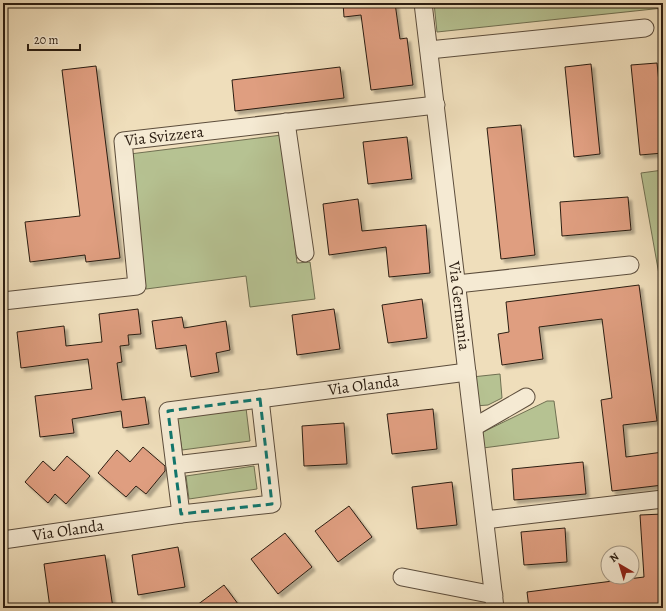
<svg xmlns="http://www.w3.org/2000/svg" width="666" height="611" font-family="Alegreya,serif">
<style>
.green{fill:#b6c292;stroke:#707052}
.building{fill:#df9e80;stroke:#2b1d11;filter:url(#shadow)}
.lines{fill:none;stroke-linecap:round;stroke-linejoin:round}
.minor-casing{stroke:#5c4d3c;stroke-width:19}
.minor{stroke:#f5ead3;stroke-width:17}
.marked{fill:none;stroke:#0f766e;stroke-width:3;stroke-dasharray:8 5;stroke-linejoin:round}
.labels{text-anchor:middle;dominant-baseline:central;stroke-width:3;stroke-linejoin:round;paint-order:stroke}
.street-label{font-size:16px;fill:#2b1d11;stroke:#f5ead3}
</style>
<defs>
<filter id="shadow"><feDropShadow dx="3.5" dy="3.5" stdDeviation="1" flood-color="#0004"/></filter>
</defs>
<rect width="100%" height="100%" fill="#efdebb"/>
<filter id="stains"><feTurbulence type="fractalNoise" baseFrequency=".005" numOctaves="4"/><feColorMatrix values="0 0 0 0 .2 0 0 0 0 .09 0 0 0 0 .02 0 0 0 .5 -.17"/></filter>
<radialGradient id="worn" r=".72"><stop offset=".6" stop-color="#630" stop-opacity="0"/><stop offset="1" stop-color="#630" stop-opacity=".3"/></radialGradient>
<g class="green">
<path d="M434,3H663V8L437,32Z"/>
<path d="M282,135L297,263L310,262L315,299L250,307L246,276L146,289L130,154Z"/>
<path d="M663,170V297L641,173Z"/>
<path d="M500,374L502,398L488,405L475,406L472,377Z"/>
<path d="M547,401H554L559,438L483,448L481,433Z"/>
<path d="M246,408L250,441L182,450L177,418Z"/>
<path d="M254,466L257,489L189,499L186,476Z"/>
</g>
<g class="building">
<path d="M343,3H382V5L395,3L400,39L407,38L413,85L371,90L361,15L344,17Z"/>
<path d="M657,63L663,121V153L640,155L631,65Z"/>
<path d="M591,64L600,154L574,157L565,67Z"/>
<path d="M96,66L120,258L86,262L85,255L30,262L25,222L80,216L62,70Z"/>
<path d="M340,67L344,98L235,111L232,80Z"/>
<path d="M521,125L535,255L501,259L487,128Z"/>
<path d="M407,137L412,179L368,184L363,142Z"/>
<path d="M628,197L631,230L562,236L560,202Z"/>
<path d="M358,199L362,231L426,225L430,273L389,277L386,247L329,255L323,204Z"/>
<path d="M639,285L657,421L623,425L626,457L663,452V485L612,491L601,400L612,398L602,319L539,327L543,359L502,365L498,334L509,332L506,302Z"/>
<path d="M422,299L427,338L388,343L382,305Z"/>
<path d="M138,309L141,334L128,335L129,345L120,346L122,362L117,363L122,400L145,397L149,424L123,428L121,411L72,419L74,433L40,437L35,396L92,389L88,359L21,368L17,332L64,326L66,346L102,342L99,314Z"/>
<path d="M334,309L340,349L297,355L292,315Z"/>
<path d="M182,317L184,328L226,321L230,350L216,353L219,372L191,377L186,345L156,349L152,321Z"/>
<path d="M433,409L437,449L392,454L387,414Z"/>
<path d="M344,423L347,464L304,466L302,426Z"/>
<path d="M143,447L165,466V471L146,494L136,486L126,497L98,473L117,450L130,462Z"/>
<path d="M67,456L90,476L66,504L55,494L48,503L25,482L43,461L54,471Z"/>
<path d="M583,462L586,494L514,500L512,469Z"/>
<path d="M452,482L457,525L417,529L412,487Z"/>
<path d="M349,506L372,537L338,562L315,531Z"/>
<path d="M663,514V607L653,608H529L527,592L644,577L640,515Z"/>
<path d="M565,528L567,562L524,565L521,532Z"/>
<path d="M285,533L312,567L278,594L251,559Z"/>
<path d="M178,547L185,587L138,595L132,555Z"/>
<path d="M105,555L113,608H50L44,564Z"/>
<path d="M224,585L241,608H193Z"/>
</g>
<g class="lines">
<defs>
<g id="minor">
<path id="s1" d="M423,3L495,608"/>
<path d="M429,50L645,28"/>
<path d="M286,122L305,253"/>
<path d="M457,284L630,265"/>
<path id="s2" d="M3,301L137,286L123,141L436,105"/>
<path d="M474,427L526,397"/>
<path d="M175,465L266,454"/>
<path d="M181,514L272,504L260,399"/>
<path d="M485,520L663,499"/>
<path id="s3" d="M3,540L181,514L168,411L467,372"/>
<path d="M402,577L494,595"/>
</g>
</defs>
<use href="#minor" class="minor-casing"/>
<use href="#minor" class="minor"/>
</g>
<path class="marked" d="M260,399L272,504L181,514L168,411Z"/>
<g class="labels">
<g class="street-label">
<text stroke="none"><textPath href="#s2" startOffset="322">Via Svizzera</textPath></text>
<text stroke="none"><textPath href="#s1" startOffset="305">Via Germania</textPath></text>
<text stroke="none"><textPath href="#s3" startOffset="481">Via Olanda</textPath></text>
<text stroke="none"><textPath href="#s3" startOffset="66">Via Olanda</textPath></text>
</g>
</g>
<rect width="666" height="611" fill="none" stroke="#efdebb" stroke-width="16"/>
<rect x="4" y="4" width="658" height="603" fill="none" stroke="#2b1d11" stroke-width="2"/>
<rect x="8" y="8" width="650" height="595" fill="none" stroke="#2b1d11"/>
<g transform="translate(620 565) rotate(322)"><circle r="19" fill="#f5ead3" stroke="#a49885"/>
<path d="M0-3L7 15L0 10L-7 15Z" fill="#8f2418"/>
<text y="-6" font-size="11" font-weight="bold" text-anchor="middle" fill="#2b1d11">N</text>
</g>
<path d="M28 44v6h52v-6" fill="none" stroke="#2b1d11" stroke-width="2"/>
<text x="34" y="44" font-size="12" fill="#2b1d11" stroke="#f5ead3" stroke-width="3" paint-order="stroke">20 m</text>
<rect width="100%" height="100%" filter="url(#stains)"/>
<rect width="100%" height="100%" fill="url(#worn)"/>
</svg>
